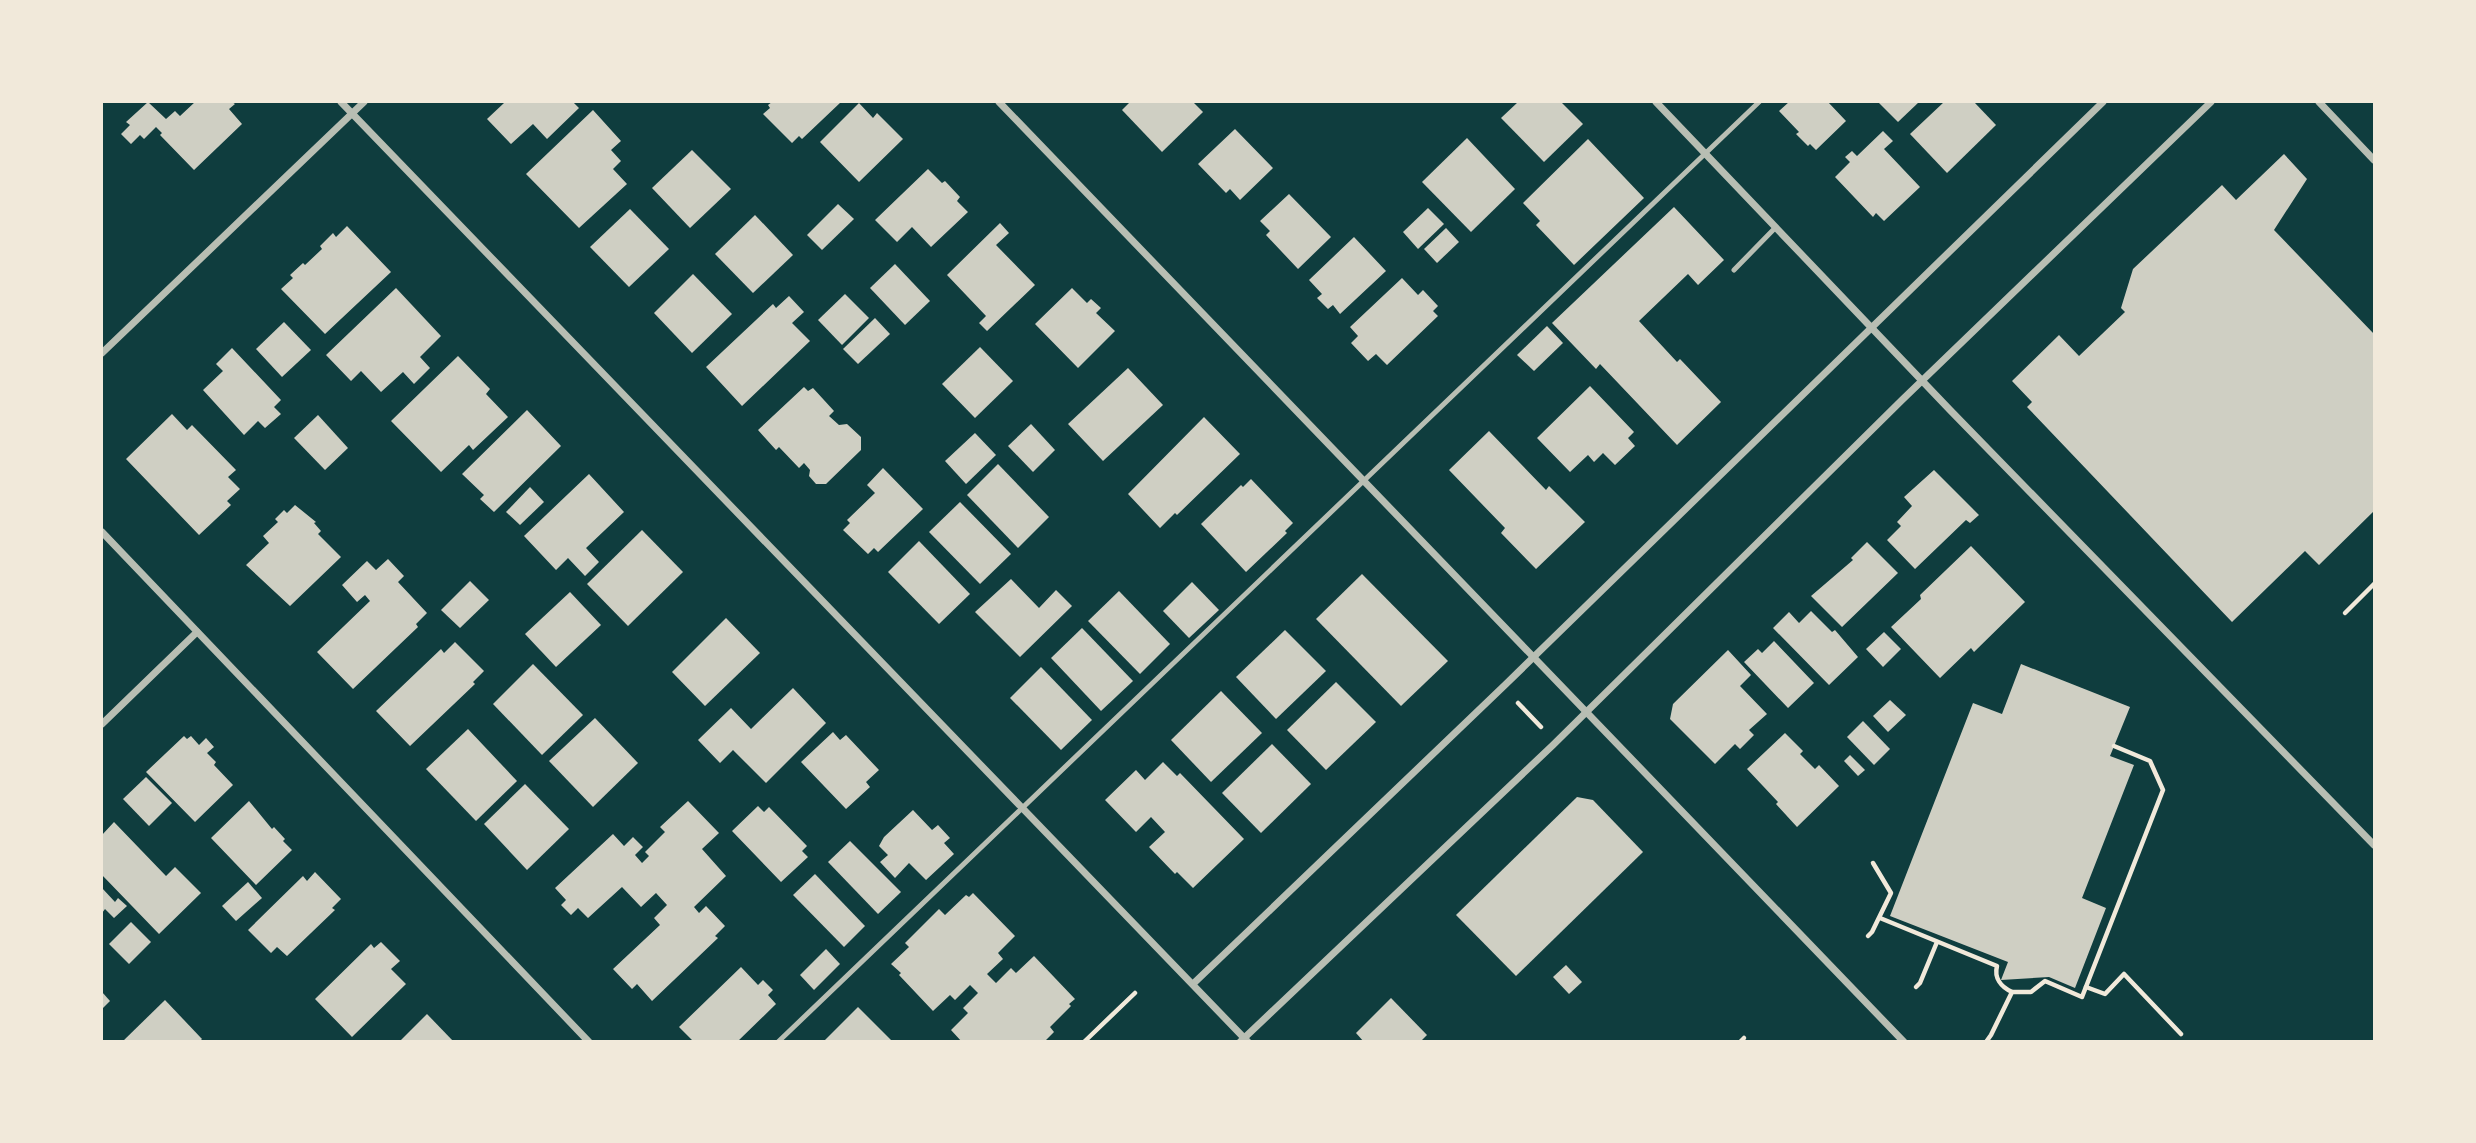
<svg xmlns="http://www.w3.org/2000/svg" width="2476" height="1143" font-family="Signika,sans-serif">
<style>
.building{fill:#cfcfc3}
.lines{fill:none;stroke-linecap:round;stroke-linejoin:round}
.path{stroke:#f1e9da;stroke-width:4.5}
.service{stroke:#b8beb3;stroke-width:5}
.minor{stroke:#b8beb3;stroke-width:7}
</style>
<rect width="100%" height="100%" fill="#0f3d3e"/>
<g class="building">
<path d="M148,102L166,119L175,111L180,116L195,102H232L235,104L229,109L242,124L194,170L160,135L162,133L156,127L144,139L140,135L131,144L121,134L130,125L126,122Z"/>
<path d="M502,102H573L579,108L547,139L533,124L511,144L487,119L504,103Z"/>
<path d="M772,102H841L802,139L799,136L792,143L763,114L770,108L768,105Z"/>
<path d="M1130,102H1193L1203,112L1162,152L1122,110Z"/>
<path d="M1518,102H1561L1583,124L1544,162L1501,118Z"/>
<path d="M1789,102H1828L1846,121L1816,150L1810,144L1808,146L1796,134L1799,132L1779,111Z"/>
<path d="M1878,102H1919L1898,122Z"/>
<path d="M1944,102H1974L1996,125L1947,173L1910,134Z"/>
<path d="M859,103L873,118L877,113L903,139L859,182L820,142Z"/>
<path d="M593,110L621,141L611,150L621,161L613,169L627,184L579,228L526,174Z"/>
<path d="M1235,129L1273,168L1240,200L1230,189L1226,193L1198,164Z"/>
<path d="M1883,131L1893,141L1884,149L1920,187L1884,221L1876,213L1873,217L1835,177L1850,162L1845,157L1852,151L1857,156Z"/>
<path d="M1467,138L1515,189L1471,232L1422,182Z"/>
<path d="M1588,139L1644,198L1574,265L1536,225L1540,221L1523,203Z"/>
<path d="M692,150L731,189L690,228L652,188Z"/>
<path d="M2284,154L2307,179L2274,230L2374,334V511L2319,565L2305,551L2232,622L2027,407L2032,402L2012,381L2059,335L2079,356L2125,312L2121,308L2133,269L2222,185L2236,200Z"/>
<path d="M928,169L942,183L945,181L960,197L957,201L968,212L931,247L912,227L897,242L875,220Z"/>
<path d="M1289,194L1331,237L1298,269L1266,235L1270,231L1260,221Z"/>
<path d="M838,204L854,219L822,250L807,235Z"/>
<path d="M1674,207L1724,260L1698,285L1688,274L1639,321L1677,362L1680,359L1721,402L1677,445L1600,364L1596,369L1552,323Z"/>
<path d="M1428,208L1444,224L1418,249L1403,232Z"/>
<path d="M630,209L669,249L629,287L590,247Z"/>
<path d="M755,215L793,255L753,293L715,254Z"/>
<path d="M1000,223L1009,233L996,245L1035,285L987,331L979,323L986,316L947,275Z"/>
<path d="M347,226L391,272L325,334L281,289L293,278L290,275L303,263L305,265L322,249L320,246L333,233L336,237Z"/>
<path d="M1446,228L1459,242L1437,263L1424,249Z"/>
<path d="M1354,237L1386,271L1340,314L1333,305L1328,309L1317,298L1322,294L1309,280Z"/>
<path d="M895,264L930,301L905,325L870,288Z"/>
<path d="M693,274L732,314L692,353L654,313Z"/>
<path d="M1402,278L1418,295L1423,290L1438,306L1433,311L1438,316L1387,365L1376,354L1368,361L1351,343L1358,336L1350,327Z"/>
<path d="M396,288L441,336L420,357L430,368L414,384L403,372L381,392L361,371L351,381L326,355Z"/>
<path d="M1072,288L1087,303L1091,299L1101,308L1096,313L1115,331L1078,368L1035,324Z"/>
<path d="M845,294L869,318L842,345L818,320Z"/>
<path d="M789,296L804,312L792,323L810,341L742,406L706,367L773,304L776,308Z"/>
<path d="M875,318L890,334L858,364L843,349Z"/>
<path d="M284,322L311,350L282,377L256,349Z"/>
<path d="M1547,326L1563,343L1534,371L1517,355Z"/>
<path d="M980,347L1013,381L975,418L942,384Z"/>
<path d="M232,348L281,400L274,407L281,414L265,428L258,421L244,435L203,390L223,371L216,364Z"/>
<path d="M458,356L490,389L486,394L508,417L473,450L469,445L441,472L391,421Z"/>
<path d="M1128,368L1163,405L1103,461L1068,424Z"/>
<path d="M1590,386L1634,432L1628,438L1635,446L1615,465L1603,453L1594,462L1588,455L1570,472L1537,438Z"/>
<path d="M804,387L808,391L813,388L834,411L829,416L839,425L847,424L861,437V450L826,484H816L809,476L810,470L804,463L799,468L779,447L776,450L758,430Z"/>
<path d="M527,410L561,446L494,512L480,499L484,495L462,474Z"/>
<path d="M172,414L187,430L192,425L236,470L228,477L240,489L227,501L231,505L199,535L126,459Z"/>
<path d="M318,415L348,448L325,470L294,438Z"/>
<path d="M1204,417L1240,454L1177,515L1175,513L1160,528L1128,494Z"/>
<path d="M1031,424L1055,450L1033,472L1008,446Z"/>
<path d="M1489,431L1546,490L1549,486L1585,522L1536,569L1501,533L1505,528L1449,470Z"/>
<path d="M975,433L996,455L966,484L945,461Z"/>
<path d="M998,464L1049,517L1018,548L967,495Z"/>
<path d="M883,468L923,509L878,552L874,548L868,554L843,530L850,523L847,520L875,493L867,485Z"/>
<path d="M1934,470L1979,515L1970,523L1966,520L1915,569L1887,540L1901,526L1897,522L1912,506L1904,497Z"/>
<path d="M589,474L624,512L586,548L599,562L585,576L568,558L556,570L524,536Z"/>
<path d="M1251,479L1293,523L1285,531L1287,533L1246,572L1201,524L1241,485L1243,487Z"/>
<path d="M530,487L544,502L520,525L506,512Z"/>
<path d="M960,502L1011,554L980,584L929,532Z"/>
<path d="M295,505L316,522L314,523L321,531L318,534L341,557L290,606L246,565L269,543L263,536L278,522L275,519L284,510L287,513Z"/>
<path d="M642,530L683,572L628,626L587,584Z"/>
<path d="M919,541L970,594L939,624L888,572Z"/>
<path d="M1867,542L1898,573L1842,627L1811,596L1853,560L1851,558Z"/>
<path d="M1971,546L2025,602L1974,652L1971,648L1940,678L1891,627L1921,599L1920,595Z"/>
<path d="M388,559L404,576L398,582L427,613L416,624L418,627L353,689L317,652L370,601L365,595L357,602L342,585L367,561L376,570Z"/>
<path d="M1362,574L1448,661L1401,706L1316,619Z"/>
<path d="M1011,579L1039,608L1056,590L1072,606L1020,657L975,612Z"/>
<path d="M470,581L489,600L460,628L441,610Z"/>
<path d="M1192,582L1219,610L1189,638L1163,611Z"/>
<path d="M1119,591L1170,644L1140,674L1088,621Z"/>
<path d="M570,592L601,625L556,667L525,634Z"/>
<path d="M1811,611L1832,632L1835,630L1858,657L1829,685L1773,628L1789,612L1799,623Z"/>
<path d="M726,618L760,653L705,706L672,672Z"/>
<path d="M1082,628L1133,681L1101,711L1051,658Z"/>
<path d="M1285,630L1326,671L1276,719L1236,677Z"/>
<path d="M1884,632L1901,649L1883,667L1866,649Z"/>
<path d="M1774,641L1814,683L1788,708L1744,662L1758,649L1762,653Z"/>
<path d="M455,642L484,671L473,682L475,684L410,746L376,711L441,649L444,653Z"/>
<path d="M1728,650L1751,675L1740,686L1767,714L1749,730L1754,735L1740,749L1735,744L1715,764L1670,719L1673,704Z"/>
<path d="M533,664L583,715L542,755L493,704Z"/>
<path d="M2021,664L2130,707L2110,756L2134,765L2082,898L2106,908L2075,988L2049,977L2001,980L2008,962L1890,916L1973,703L2002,714Z"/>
<path d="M1041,667L1092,720L1061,750L1010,698Z"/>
<path d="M1336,682L1376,722L1326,770L1287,730Z"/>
<path d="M793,688L826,723L766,783L733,750L720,763L698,740L731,708L751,729Z"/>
<path d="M1221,691L1262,733L1211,782L1171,740Z"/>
<path d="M1890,700L1906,715L1888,732L1873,716Z"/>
<path d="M595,718L638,763L593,807L549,761Z"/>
<path d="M1863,721L1890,749L1874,765L1847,737Z"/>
<path d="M468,729L517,781L476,821L426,769Z"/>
<path d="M833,732L840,740L846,735L879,770L866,782L870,787L846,809L801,762Z"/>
<path d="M1785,733L1803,751L1800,754L1815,769L1819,765L1839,786L1797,827L1776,804L1778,802L1747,769Z"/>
<path d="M184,736L187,739L191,736L199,745L206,738L214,747L207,753L216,762L214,765L233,785L195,822L146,772Z"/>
<path d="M1272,744L1311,784L1261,833L1222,793Z"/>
<path d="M1850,755L1865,770L1858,776L1844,761Z"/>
<path d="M1163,762L1177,776L1180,773L1244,839L1193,888L1177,872L1175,874L1149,847L1165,832L1151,817L1136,832L1105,800L1136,770L1145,780Z"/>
<path d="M146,777L172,803L149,826L123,799Z"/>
<path d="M525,784L569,829L527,870L484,824Z"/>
<path d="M1577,797L1593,800L1643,852L1516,976L1456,915Z"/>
<path d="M249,801L272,829L274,827L285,839L283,841L292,850L256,885L211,838Z"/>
<path d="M688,801L719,833L702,849L726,876L694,907L699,913L706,906L725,926L715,936L718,938L652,1001L637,984L632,989L613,969L660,925L654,918L667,905L656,893L641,907L622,887L588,918L578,908L571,915L561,905L566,900L555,888L613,834L624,846L633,837L643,847L635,855L642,863L649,856L645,852L665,832L660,827Z"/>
<path d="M758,806L764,812L769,807L807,846L802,851L808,857L781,882L732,831Z"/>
<path d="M913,810L932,830L938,825L950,838L944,843L954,854L926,880L909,863L895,878L880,862L888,855L879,846L884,837Z"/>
<path d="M114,822L166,876L175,867L201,893L159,934L102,875V835Z"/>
<path d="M850,841L901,892L878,914L828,862Z"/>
<path d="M315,872L341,899L332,908L335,910L287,956L277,947L271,953L248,930L303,876L307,881Z"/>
<path d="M815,874L865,926L844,947L793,895Z"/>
<path d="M248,882L262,898L236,921L222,906Z"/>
<path d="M102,888L115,902L118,898L127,906L114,918L105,909L102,913Z"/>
<path d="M973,893L1015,936L998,953L1003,959L987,974L996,983L1011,968L1016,973L1034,956L1075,999L1069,1004L1071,1006L1050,1027L1054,1032L1044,1042H962L951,1030L968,1013L963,1008L978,993L970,985L955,1000L950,995L933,1011L899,975L901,973L891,964L909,947L905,943L939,909L945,915L966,895L969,897Z"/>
<path d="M131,922L151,942L129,964L109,944Z"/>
<path d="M381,942L400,961L391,969L406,984L352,1037L315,999L371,944L374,948Z"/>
<path d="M826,949L840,964L814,990L800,975Z"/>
<path d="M1566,965L1582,982L1569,994L1553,977Z"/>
<path d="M741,967L758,985L763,980L773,990L768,995L776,1004L737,1042H694L679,1027Z"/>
<path d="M102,992L110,1001L102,1009Z"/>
<path d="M1391,998L1427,1035L1420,1042H1364L1356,1033Z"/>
<path d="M165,1000L202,1039L199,1042H122Z"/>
<path d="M858,1007L893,1042H823Z"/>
<path d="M427,1014L454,1042H399Z"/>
</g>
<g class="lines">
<g class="path">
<path d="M2345,613L2374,584"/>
<path d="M1518,703L1541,727"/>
<path d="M1880,918L1997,966C1994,978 2001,987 2012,992"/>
<path d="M1868,936L1872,932L1891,893L1873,863"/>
<path d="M1916,987L1920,983L1937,942"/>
<path d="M2086,987L2105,994L2124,974L2181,1034"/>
<path d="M1084,1042L1135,993"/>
<path d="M1740,1042L1744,1038"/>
<path d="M1986,1042L1991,1035L2012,992H2031L2045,981L2082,997L2163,790L2150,761L2114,746"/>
</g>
<g class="service">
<path d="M1734,270L1776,227"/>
<path d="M778,1042L1759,102"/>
</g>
<g class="minor">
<path d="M341,102L1248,1042"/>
<path d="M999,102L1904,1042"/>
<path d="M1656,102L1950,410L2374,845"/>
<path d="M2319,102L2374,160"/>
<path d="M102,353L364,102"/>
<path d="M102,532L589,1042"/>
<path d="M102,724L197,632"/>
<path d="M1194,983L1506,684L2103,102"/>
<path d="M1240,1042L1553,745L1902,400L2211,102"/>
</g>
</g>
<rect width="2476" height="1143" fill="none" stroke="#f1e9da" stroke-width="206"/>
</svg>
